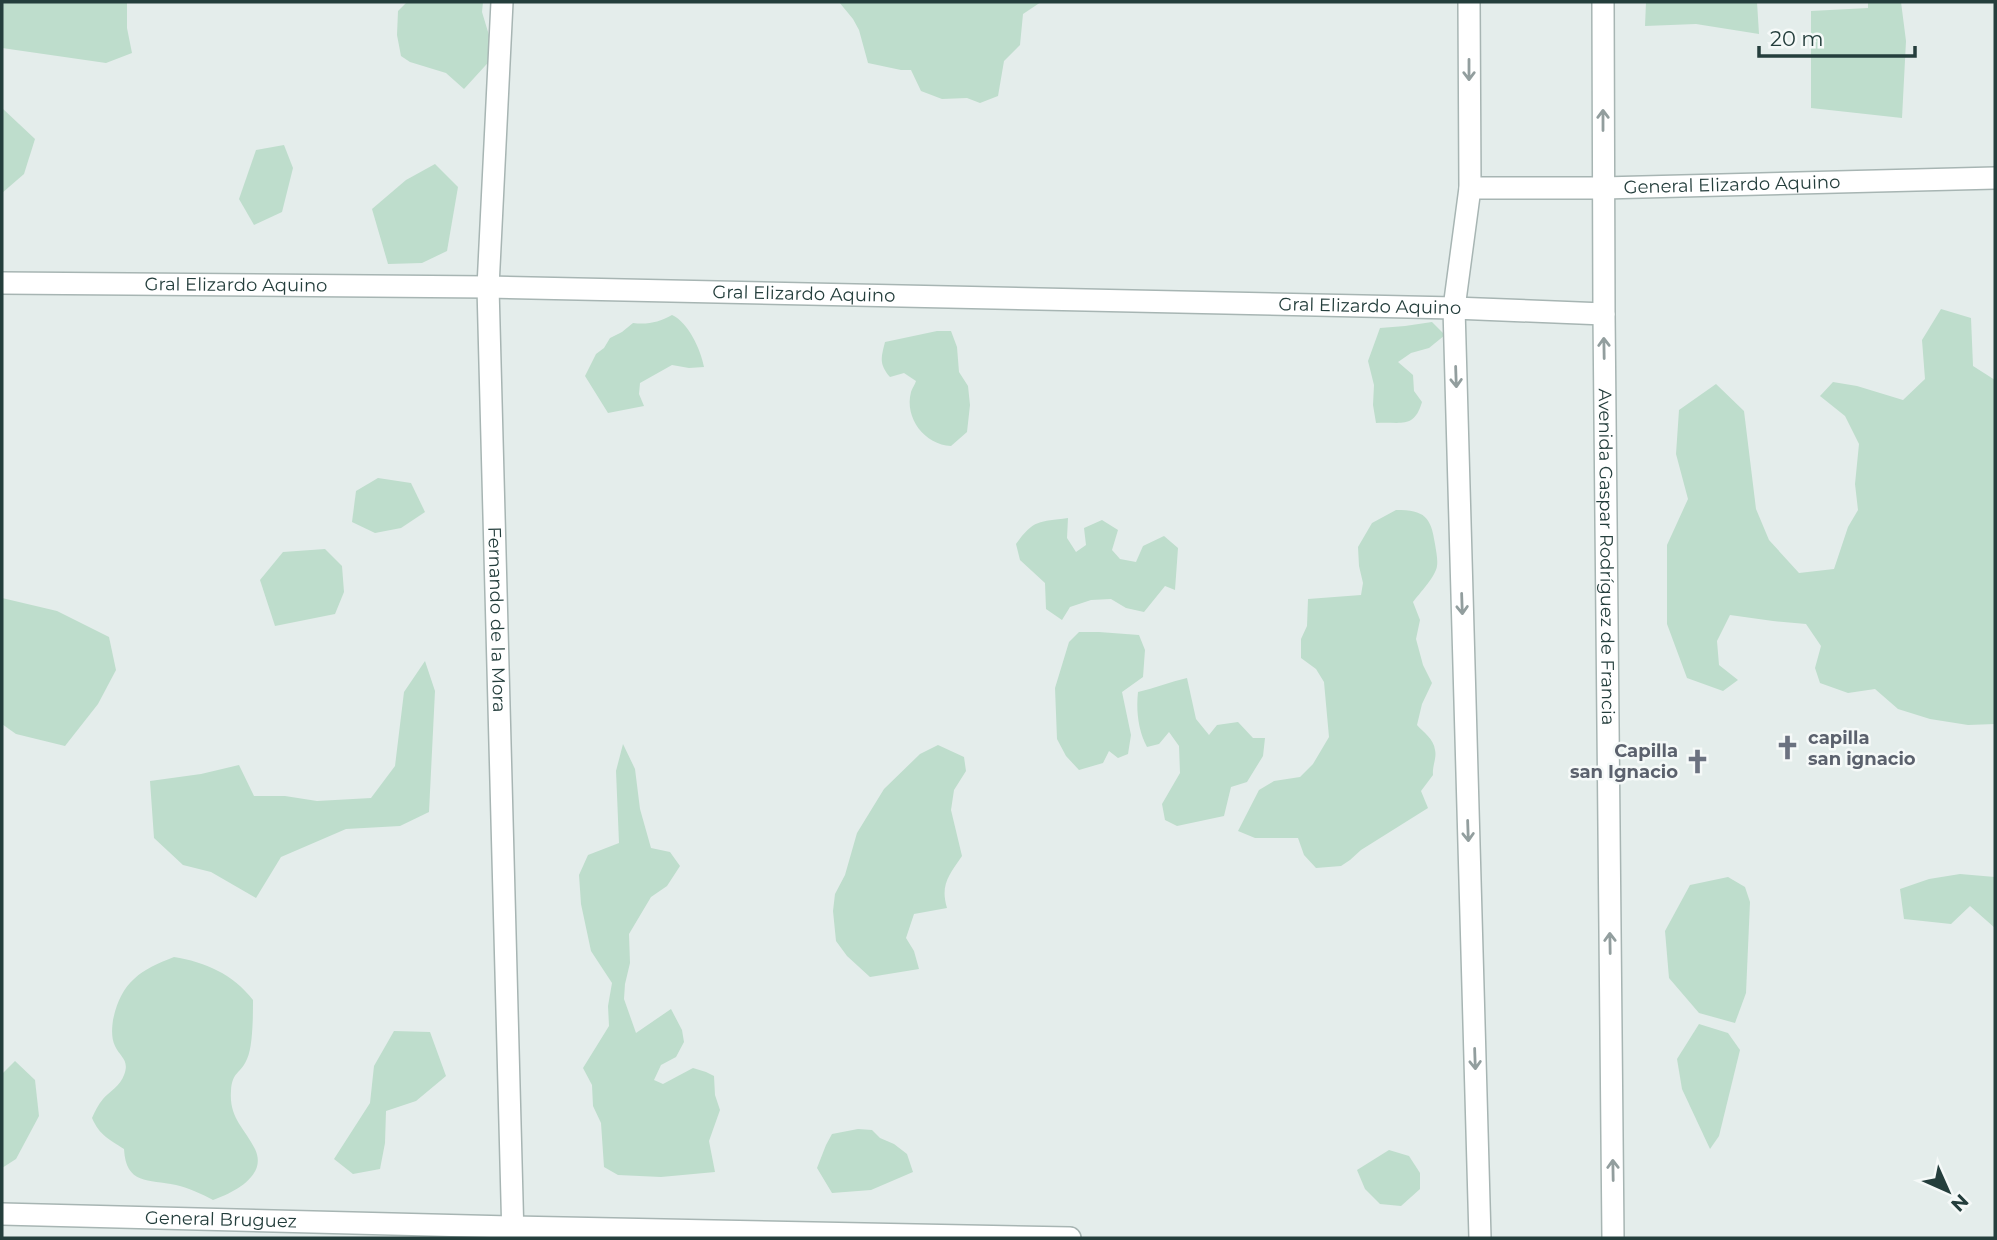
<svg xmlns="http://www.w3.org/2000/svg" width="1997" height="1240" font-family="Montserrat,sans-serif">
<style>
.green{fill:#beddcc}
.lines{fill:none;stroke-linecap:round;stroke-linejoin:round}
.street-casing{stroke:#a7b5b3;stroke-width:24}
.street{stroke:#fff;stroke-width:21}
.oneway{stroke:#929e9e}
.labels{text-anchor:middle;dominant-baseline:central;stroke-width:5;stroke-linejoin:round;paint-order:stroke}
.street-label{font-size:18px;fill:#243e3c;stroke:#f5f9f8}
.worship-label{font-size:18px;font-weight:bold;fill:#5b616d;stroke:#f5f9f8;text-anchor:start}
</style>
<rect width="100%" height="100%" fill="#e4edeb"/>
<g class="green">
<path d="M2,2H127V28L132,53L106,63L2,48Z"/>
<path d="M407,2H483L482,12L495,55L464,89L446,73L410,62L401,56L397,35L398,11Z"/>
<path d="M839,2H1041L1023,14L1020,45L1004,61L998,96L980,103L967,98L942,99L921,91L911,70H901L868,63L859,30L853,19Z"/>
<path d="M1646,2H1757L1759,34L1696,24L1645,26Z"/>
<path d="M1868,2H1901L1906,41L1902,118L1811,108V11L1868,8Z"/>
<path d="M2,108L35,139L24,174L2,193Z"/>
<path d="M284,145L293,168L282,212L254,225L239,199L256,150Z"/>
<path d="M435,164L458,187L447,251L422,263L388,264L372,209L406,180Z"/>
<path d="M1941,309L1971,318L1973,366L1995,380V724L1968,725L1930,719L1898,709L1875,689L1848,693L1820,683L1815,668L1821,646L1806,624L1773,621L1730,615L1717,641L1719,665L1738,680L1723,691L1687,678L1667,624V545L1688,499L1676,454L1679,410L1716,384L1744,411L1756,509L1769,540L1799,573L1834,569L1848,527L1858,510L1855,484L1859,444L1845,416L1820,396L1833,382L1857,386L1903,400L1925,379L1922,340Z"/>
<path d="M672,315C688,322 701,350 704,367L689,368L672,365L640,383L639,394L644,406L608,413L585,376L596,354L604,348L610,338L622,332L633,323C648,325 659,322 672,315Z"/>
<path d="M1432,322L1445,335L1429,348L1411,353L1398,362L1413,375L1414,391L1422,402C1414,430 1400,421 1376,423L1373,405L1374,385L1368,361L1380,328L1405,326Z"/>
<path d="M937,331H951L957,347L959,372L968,386L970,405L967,432L951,446C925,445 904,418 911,392C912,388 915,385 916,381L904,373L890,377C879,364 881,358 885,342Z"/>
<path d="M378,478L411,483L425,512L401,528L375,533L352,522L356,491Z"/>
<path d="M1396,510C1425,510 1431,517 1435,544C1436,551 1438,559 1437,566C1436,576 1419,594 1413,602L1420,620L1416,639L1423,665L1432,683L1422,704L1417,725C1423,732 1434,739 1435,750C1437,758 1432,766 1433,775L1421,791L1428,808L1361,850L1350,860L1341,866L1316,868L1304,855L1298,838H1255L1238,831L1259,790L1274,781L1300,777L1313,764L1329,737L1324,682L1316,669L1301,658V639L1307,626L1308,599L1361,595L1363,583L1359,566L1358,547L1372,523Z"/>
<path d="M1068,518L1067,538L1076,552L1086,545L1084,528L1102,520L1118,530L1112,550L1120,559L1136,562L1143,546L1164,536L1178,548L1175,590L1165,586L1144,612L1126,608L1111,599L1091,600L1070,607L1062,620L1046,609L1045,583L1020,560L1016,544C1034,519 1039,522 1068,518Z"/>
<path d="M325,549L342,566L344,592L335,614L275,626L260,580L283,552Z"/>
<path d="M2,598L57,611L109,637L116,670L98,704L65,746L16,734L2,724Z"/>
<path d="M1079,632H1099L1139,635L1145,650L1143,677L1122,692L1131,735L1128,754L1118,758L1109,751L1103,763L1079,770L1066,756L1057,739L1055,688L1069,642Z"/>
<path d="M425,661L435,691L429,812L400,826L346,829L281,857L256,898L211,872L183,865L154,838L150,781L201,774L239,765L254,796H285L317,801L371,798L395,766L404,692Z"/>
<path d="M1187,678L1196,719L1209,735L1217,725L1238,722L1253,738H1265L1263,756L1247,782L1231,787L1224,816L1177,826L1165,820L1162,804L1180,773L1179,746L1169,732L1159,744L1147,747C1138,730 1136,710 1138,692C1155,688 1170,682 1187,678Z"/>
<path d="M623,744L635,769L640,809L651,848L670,852L680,866L667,886L651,897L629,934L630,963L625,984L624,999L636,1033L671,1009L682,1030L684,1042L676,1057L661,1065L654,1080L663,1084L693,1068L706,1072L714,1076L715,1095L720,1110L709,1141L715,1172L661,1177L618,1175L604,1167L601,1123L593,1106L592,1085L583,1068L609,1026L608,1006L612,983L591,951L581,904L579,875L588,855L619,843L616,771Z"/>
<path d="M938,745L964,757L966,771L954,790L951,810L962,856C949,875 940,885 947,908L914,914L906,938L914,951L919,969L870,977L847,956L836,941L833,911L835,894L845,875L857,833L884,789L920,754Z"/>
<path d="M1960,874L1995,877V928L1970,906L1951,924L1904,919L1900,889L1929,879Z"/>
<path d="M1728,877L1745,887L1750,902L1746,993L1735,1023L1699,1013L1669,978L1665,931L1690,885Z"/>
<path d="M174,957C205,962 233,974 253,1000C253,1014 253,1047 247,1059C241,1074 232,1071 231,1091C229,1118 244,1127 255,1149C268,1176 233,1193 213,1200C202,1194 189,1188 176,1185C148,1179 126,1185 124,1149C109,1139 100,1136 92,1118C95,1111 98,1105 103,1099C109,1092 121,1085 124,1075C130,1060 120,1057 115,1046C111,1038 112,1028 113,1020C121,982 140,970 174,957Z"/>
<path d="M1699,1024L1728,1033L1740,1050L1719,1136L1710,1149L1682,1089L1677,1059Z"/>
<path d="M394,1031L430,1032L446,1076L416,1101L386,1111L385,1143L380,1169L353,1174L334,1159L370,1103L374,1066Z"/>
<path d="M15,1061L35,1080L39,1116L16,1159L2,1168V1074Z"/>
<path d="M858,1129L872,1130L880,1138L894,1144L907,1154L913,1172L871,1190L832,1193L817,1168L826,1145L832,1134Z"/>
<path d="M1389,1150L1409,1156L1420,1173V1189L1401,1206L1380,1204L1365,1189L1357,1170Z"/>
</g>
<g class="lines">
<defs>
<g id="street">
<path id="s1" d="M502,2L488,287L513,1238"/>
<path d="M1469,2L1470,188L1454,308L1480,1238"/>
<path id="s2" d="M1603,2L1604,314L1613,1238"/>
<path id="s3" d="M1470,188H1603L1995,178"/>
<path id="s4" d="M2,283L488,287L1454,308L1604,314"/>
<path id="s5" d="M2,1214L513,1227L1070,1238"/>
</g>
</defs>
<use href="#street" class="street-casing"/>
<use href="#street" class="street"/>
</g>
<defs><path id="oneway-shaft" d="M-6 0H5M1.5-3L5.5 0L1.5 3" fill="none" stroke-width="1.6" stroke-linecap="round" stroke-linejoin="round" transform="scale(1.75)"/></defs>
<g class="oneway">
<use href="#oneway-shaft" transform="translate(1469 70) rotate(90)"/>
<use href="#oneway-shaft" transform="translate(1603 120) rotate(-90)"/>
<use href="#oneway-shaft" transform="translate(1604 348) rotate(-91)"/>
<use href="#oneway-shaft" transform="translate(1456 377) rotate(88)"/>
<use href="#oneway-shaft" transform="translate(1462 604) rotate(88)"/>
<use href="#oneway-shaft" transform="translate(1468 831) rotate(88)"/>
<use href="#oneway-shaft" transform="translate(1610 943) rotate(-91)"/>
<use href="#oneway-shaft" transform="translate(1475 1059) rotate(88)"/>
<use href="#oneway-shaft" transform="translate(1613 1170) rotate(-91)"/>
</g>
<defs>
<symbol id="church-bare" viewBox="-9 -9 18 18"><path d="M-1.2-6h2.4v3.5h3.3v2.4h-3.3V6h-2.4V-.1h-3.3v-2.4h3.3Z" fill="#6b7280" stroke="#f5f9f8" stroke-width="2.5" paint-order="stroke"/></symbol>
</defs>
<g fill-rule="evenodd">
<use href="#church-bare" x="1770" y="730" width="35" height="35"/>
<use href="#church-bare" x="1680" y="744" width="35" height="35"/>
</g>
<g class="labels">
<g class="street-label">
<text stroke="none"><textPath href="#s3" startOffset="262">General Elizardo Aquino</textPath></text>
<text stroke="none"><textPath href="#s4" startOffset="234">Gral Elizardo Aquino</textPath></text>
<text stroke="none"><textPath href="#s4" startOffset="802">Gral Elizardo Aquino</textPath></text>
<text stroke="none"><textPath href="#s4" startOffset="1368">Gral Elizardo Aquino</textPath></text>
<text stroke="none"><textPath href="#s2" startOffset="555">Avenida Gaspar Rodríguez de Francia</textPath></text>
<text stroke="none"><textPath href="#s1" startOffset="618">Fernando de la Mora</textPath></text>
<text stroke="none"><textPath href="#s5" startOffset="219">General Bruguez</textPath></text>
</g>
<g class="worship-label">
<text x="1808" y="738">capilla<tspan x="1808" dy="21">san ignacio</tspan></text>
<text x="1678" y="751" text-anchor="end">Capilla<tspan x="1678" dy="21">san Ignacio</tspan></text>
</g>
</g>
<rect width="1997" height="1240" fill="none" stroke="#243e3c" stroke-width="7"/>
<g transform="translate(1948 1191) rotate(135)" stroke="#f5f9f8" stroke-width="5" paint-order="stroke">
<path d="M0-5L12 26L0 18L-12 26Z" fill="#243e3c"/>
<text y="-10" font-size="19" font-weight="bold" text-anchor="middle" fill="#243e3c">N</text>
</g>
<path d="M1759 46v10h156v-10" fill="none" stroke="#243e3c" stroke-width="3.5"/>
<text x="1770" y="46" font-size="21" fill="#243e3c" stroke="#f5f9f8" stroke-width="5" paint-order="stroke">20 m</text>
</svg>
